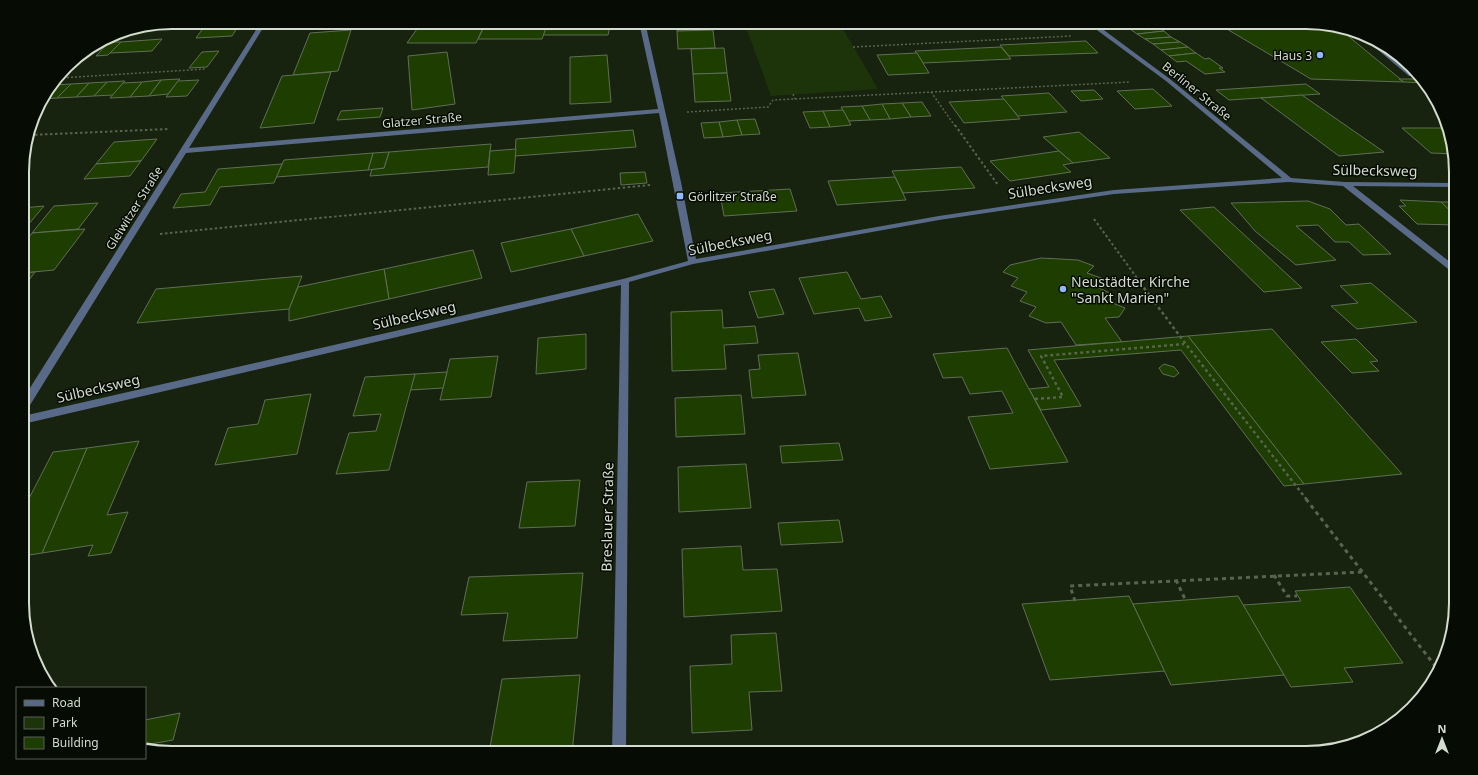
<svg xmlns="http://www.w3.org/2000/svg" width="1478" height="775" font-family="'Noto Sans',sans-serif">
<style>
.green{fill:#1d340a}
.building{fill:#1e3d01;stroke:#5f6e56}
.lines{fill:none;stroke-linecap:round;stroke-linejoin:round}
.path-far3{stroke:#586350;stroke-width:1.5;stroke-dasharray:2 2;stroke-linecap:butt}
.path-far2{stroke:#586350;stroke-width:2;stroke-dasharray:2.5 2.5;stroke-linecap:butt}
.path-far1{stroke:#586350;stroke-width:2.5;stroke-dasharray:3 3;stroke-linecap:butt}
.path{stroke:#586350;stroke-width:3;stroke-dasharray:4 4;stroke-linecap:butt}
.minor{fill:#596a88;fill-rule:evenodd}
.poi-dot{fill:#91b8fd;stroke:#060b04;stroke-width:1.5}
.labels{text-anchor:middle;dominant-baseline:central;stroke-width:3;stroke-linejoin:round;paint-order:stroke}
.far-poi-label{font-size:12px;fill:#d3dcce;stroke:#060b04;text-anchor:end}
.far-street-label{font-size:12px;fill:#d3dcce;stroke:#060b04}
.street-label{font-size:14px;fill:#d3dcce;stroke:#060b04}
.poi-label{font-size:14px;fill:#d3dcce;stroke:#060b04;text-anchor:start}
.rim{fill:none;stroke:#d3dcce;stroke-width:2}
</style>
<rect width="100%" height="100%" fill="#17230e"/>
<path class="green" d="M744,22H839L878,89L771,96Z"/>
<g class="building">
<path d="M548,22H611L608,35H543Z"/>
<path d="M677,22H712L713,30L677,31Z"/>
<path d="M863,22H880L882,26L866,27Z"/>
<path d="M1149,22L1156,26L1130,29L1122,23Z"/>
<path d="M1215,22H1306L1342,31L1404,82L1311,79Z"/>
<path d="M239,25L232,36L196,38L204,27Z"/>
<path d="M485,25H547L542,39H478Z"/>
<path d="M1156,26L1164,31L1137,34L1130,29Z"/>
<path d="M483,28L476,43H407L417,29Z"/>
<path d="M351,30L338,71L293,75L310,33Z"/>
<path d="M713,30L715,48L678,49L677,31Z"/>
<path d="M1164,31L1171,37L1145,39L1137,34Z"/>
<path d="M1171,37L1180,42L1153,44L1145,39Z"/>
<path d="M162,39L152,51L110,53L121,42Z"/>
<path d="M1086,41L1098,53L1009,56L1000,45Z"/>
<path d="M109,42H121L108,55L96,56Z"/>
<path d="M1180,42L1188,47L1161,50L1153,44Z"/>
<path d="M1001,47L1011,59L923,63L915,51Z"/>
<path d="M1188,47L1196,53L1169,56L1161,50Z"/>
<path d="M724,48L727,73L693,74L691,49Z"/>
<path d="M219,51L207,67L189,68L202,52Z"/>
<path d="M447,52L455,104L412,110L408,56Z"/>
<path d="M917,53L929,73L888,75L877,55Z"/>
<path d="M1196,53L1205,59L1209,58L1223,68H1219L1225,72L1205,74L1186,61L1177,62L1169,56Z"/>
<path d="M607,55L611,102L570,104V57Z"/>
<path d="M331,72L314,123L260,128L282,76Z"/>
<path d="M727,73L731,101L695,102L693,74Z"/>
<path d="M180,79L168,94L149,96L161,80Z"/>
<path d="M1399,79H1422L1426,83L1404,82Z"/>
<path d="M161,80L149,96L130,97L142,82Z"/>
<path d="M199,80L187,96L166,97L178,81Z"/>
<path d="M125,81L113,95L94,96L107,82Z"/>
<path d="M107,82L94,96L76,97L89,83Z"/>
<path d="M142,82L130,97L110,98L123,83Z"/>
<path d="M89,83L76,97L57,98L71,84Z"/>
<path d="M71,84L57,98L43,99L53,85Z"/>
<path d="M1306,84L1320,94L1229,100L1216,90Z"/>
<path d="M1153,89L1172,106L1135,109L1117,91Z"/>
<path d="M1094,90L1103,99L1081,101L1071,91Z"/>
<path d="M1049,93L1067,112L1018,116L1001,96Z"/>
<path d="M1302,95L1384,152L1339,156L1261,98Z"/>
<path d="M1004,99L1020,119L964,123L949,102Z"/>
<path d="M922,102L931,116L911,117L902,103Z"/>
<path d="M902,103L911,117L890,119L882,104Z"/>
<path d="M882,104L890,119L870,120L862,106Z"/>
<path d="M862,106L870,120L849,121L841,107Z"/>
<path d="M383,108L380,117L337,120L341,111Z"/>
<path d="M843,110L851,125L830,127L823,111Z"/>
<path d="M823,111L830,127L810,128L803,112Z"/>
<path d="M755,119L760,134L742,135L737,120Z"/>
<path d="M737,120L742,135L723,137L719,122Z"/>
<path d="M719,122L723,137L704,138L701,123Z"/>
<path d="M1402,128H1446L1455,154L1431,153Z"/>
<path d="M633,130L636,147L515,156L516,139Z"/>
<path d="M1079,132L1110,158L1073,163L1043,137Z"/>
<path d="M157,139L141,161L96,164L114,142Z"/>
<path d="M491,144L488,167L370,176L372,169L384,168L389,152Z"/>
<path d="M516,149L514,173L488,175L490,151Z"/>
<path d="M1059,151L1073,163L1063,165L1071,172L1010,181L990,161Z"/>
<path d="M389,152L384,168L368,170L373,153Z"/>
<path d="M373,153L368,170L276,177L284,160Z"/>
<path d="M141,161L130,176L84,179L96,164Z"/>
<path d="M282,164L274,183L220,187L210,205L173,208L181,194L205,192L218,169Z"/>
<path d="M961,167L975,188L903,193L892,171Z"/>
<path d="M645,172L647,183L621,185L620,173Z"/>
<path d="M895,177L906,200L837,205L828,181Z"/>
<path d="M790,189L797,211L724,216L720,193Z"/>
<path d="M1400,200L1441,202L1455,215V225L1417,224L1399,206H1406Z"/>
<path d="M1308,201L1330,209L1346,225L1359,224L1391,254L1363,255L1349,242H1335L1318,225L1296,226L1336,260L1296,265L1255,231L1231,203Z"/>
<path d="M1441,202H1455V215Z"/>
<path d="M98,203L78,229L32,233L54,206Z"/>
<path d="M44,206L22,232V208Z"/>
<path d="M1214,207L1302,288L1264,292L1180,210Z"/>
<path d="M638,214L653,241L584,256L571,229Z"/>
<path d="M85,229L54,270L23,273V245L32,233Z"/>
<path d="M571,229L584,256L511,272L501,243Z"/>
<path d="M473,250L482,278L389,299L384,269Z"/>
<path d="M1041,258L1078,260L1094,266L1087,273L1104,279L1097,287L1112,294L1108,301L1125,308L1119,317L1105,318L1122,342L1076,345L1061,322L1046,323L1029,316L1036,307L1020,301L1027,292L1011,286L1018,278L1003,272L1010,265Z"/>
<path d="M384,269L389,299L289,321V309L298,287Z"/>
<path d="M35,272L23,288V273Z"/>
<path d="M847,272L861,299L881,296L892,317L865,321L859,308L814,314L799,278Z"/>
<path d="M302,276L289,309L137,323L156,289Z"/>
<path d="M1371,283L1417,322L1357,329L1331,306L1358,303L1340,286Z"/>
<path d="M774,289L784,314L758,318L749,292Z"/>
<path d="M722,310L723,328L755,326L758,343L724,345L726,369L672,371L671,312Z"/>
<path d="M1272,329L1402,474L1304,484L1188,336Z"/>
<path d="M586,334V369L536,374L538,338Z"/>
<path d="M1188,336L1304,484L1284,486L1181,350L1054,360L1081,406L1041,410L1029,389L1049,387L1028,350Z"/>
<path d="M1356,339L1378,361L1370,362L1379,371L1352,373L1321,342Z"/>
<path d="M1007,348L1029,389L1068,462L990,469L968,417L1013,413L1002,391L970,394L962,377L943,378L933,354Z"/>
<path d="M798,353L806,395L752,398L749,370L760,369L758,355Z"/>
<path d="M498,356L491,397L440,400L450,359Z"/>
<path d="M1164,364L1174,367L1179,373L1174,377L1163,374L1159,368Z"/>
<path d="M447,372L443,388L410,390L415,374Z"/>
<path d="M415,374L389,470L336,474L349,433L376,431L381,414L353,416L365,377Z"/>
<path d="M311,394L297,454L215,465L228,428L258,424L265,400Z"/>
<path d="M741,395L745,434L676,437L675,398Z"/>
<path d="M139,441L107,515L128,512L111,553L88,556L93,545L42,553L87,448Z"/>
<path d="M839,443L843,460L782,463L780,446Z"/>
<path d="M87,448L42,553L23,556V510L53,452Z"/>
<path d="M746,464L751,508L679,512L678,467Z"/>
<path d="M580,480L575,526L519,528L527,482Z"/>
<path d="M839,520L843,542L781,545L778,523Z"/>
<path d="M741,546L743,570L777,569L782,611L684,617L682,549Z"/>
<path d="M583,573L577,638L503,641L508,613L461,615L469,577Z"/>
<path d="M1350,587L1403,663L1344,668L1353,682L1291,687L1243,605L1301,601L1295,591Z"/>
<path d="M1129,596L1165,671L1050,680L1022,604Z"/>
<path d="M1238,596L1284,675L1171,685L1133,604Z"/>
<path d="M776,633L782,691L749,692L752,730L692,733L690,666L732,664L731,635Z"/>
<path d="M580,675L572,753H489L502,679Z"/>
<path d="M180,713L173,740L145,745V720Z"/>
</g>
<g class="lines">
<g class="path-far3">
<path d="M853,47L1071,36"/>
<path d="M59,78L206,69"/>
<path d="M931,92L955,126"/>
<path d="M793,94L795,99"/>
<path d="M687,112L768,107L773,100L1130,82"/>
</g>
<g class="path-far2">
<path d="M955,125L998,185"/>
<path d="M30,135L169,129"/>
<path d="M1094,219L1145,289"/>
<path d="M160,234L651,185"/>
</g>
<g class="path-far1">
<path d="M1144,288L1185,343L1307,500"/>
<path d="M1035,399L1063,397L1041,356L1184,344"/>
</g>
<g class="path">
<path d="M1306,499L1439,671"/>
<path d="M1274,575L1287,596H1297"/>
<path d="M1176,580L1185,599"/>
<path d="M1075,601L1070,586L1362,572"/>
</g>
<g class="minor">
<path d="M261,22H267L265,25L341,22L338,24L263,28L189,148L658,109L639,22H645L681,182L696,259L939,216L1114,190L1282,178L1166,81L1086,22H1093L1170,79L1291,178L1345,182L1455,183V187L1353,186L1455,266V273L1452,272L1343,186L1289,182L1114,194L939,220L693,264L629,282L626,753H612L621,285L23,424V416L623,279L688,261L659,113L186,153L27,410L23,411V399Z"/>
<path d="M1359,34L1366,36L1413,74V76H1409Z"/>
</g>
</g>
<g class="poi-dot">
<circle cx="1320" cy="55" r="4"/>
<rect x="676" y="192" width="8" height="8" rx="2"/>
<circle cx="1063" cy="289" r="4"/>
</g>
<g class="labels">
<g class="far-poi-label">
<text x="1312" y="55">Haus 3</text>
<text x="688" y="196" text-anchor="start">Görlitzer Straße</text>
</g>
<g class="far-street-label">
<text transform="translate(1197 91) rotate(39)">Berliner Straße</text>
<text transform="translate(422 120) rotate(-5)">Glatzer Straße</text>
<text transform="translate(134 208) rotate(-58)">Gleiwitzer Straße</text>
</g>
<g class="street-label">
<text transform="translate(1375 170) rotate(1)">Sülbecksweg</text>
<text transform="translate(1050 187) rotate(-9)">Sülbecksweg</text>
<text transform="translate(730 242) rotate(-11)">Sülbecksweg</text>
<text transform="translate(414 315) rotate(-13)">Sülbecksweg</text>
<text transform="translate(98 388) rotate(-13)">Sülbecksweg</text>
<text transform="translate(607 517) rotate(-89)">Breslauer Straße</text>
</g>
<g class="poi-label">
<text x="1071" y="281">Neustädter Kirche<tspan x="1071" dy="16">"Sankt Marien"</tspan></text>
</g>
</g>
<path d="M0 0H1478V775H0ZM172 29H1306A143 143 0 0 1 1449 172V603A143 143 0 0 1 1306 746H172A143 143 0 0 1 29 603V172A143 143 0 0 1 172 29Z" fill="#060b04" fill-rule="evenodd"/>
<path class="rim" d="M172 29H1306A143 143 0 0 1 1449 172V603A143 143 0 0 1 1306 746H172A143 143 0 0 1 29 603V172A143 143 0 0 1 172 29Z"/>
<rect x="16" y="687" width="130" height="72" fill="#060b04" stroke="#585f55"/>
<rect x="24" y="700" width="20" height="6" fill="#596a88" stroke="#585f55"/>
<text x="52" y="707" font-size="12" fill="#d3dcce">Road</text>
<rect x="24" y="717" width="20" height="12" fill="#1d340a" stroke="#585f55"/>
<text x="52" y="727" font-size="12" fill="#d3dcce">Park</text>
<rect x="24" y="737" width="20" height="12" fill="#1e3d01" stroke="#585f55"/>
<text x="52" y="747" font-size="12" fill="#d3dcce">Building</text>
<g transform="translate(1442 739)" stroke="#060b04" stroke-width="3" paint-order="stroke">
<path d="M0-3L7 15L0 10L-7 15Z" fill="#d3dcce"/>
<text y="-6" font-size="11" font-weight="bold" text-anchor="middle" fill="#d3dcce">N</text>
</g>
</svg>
